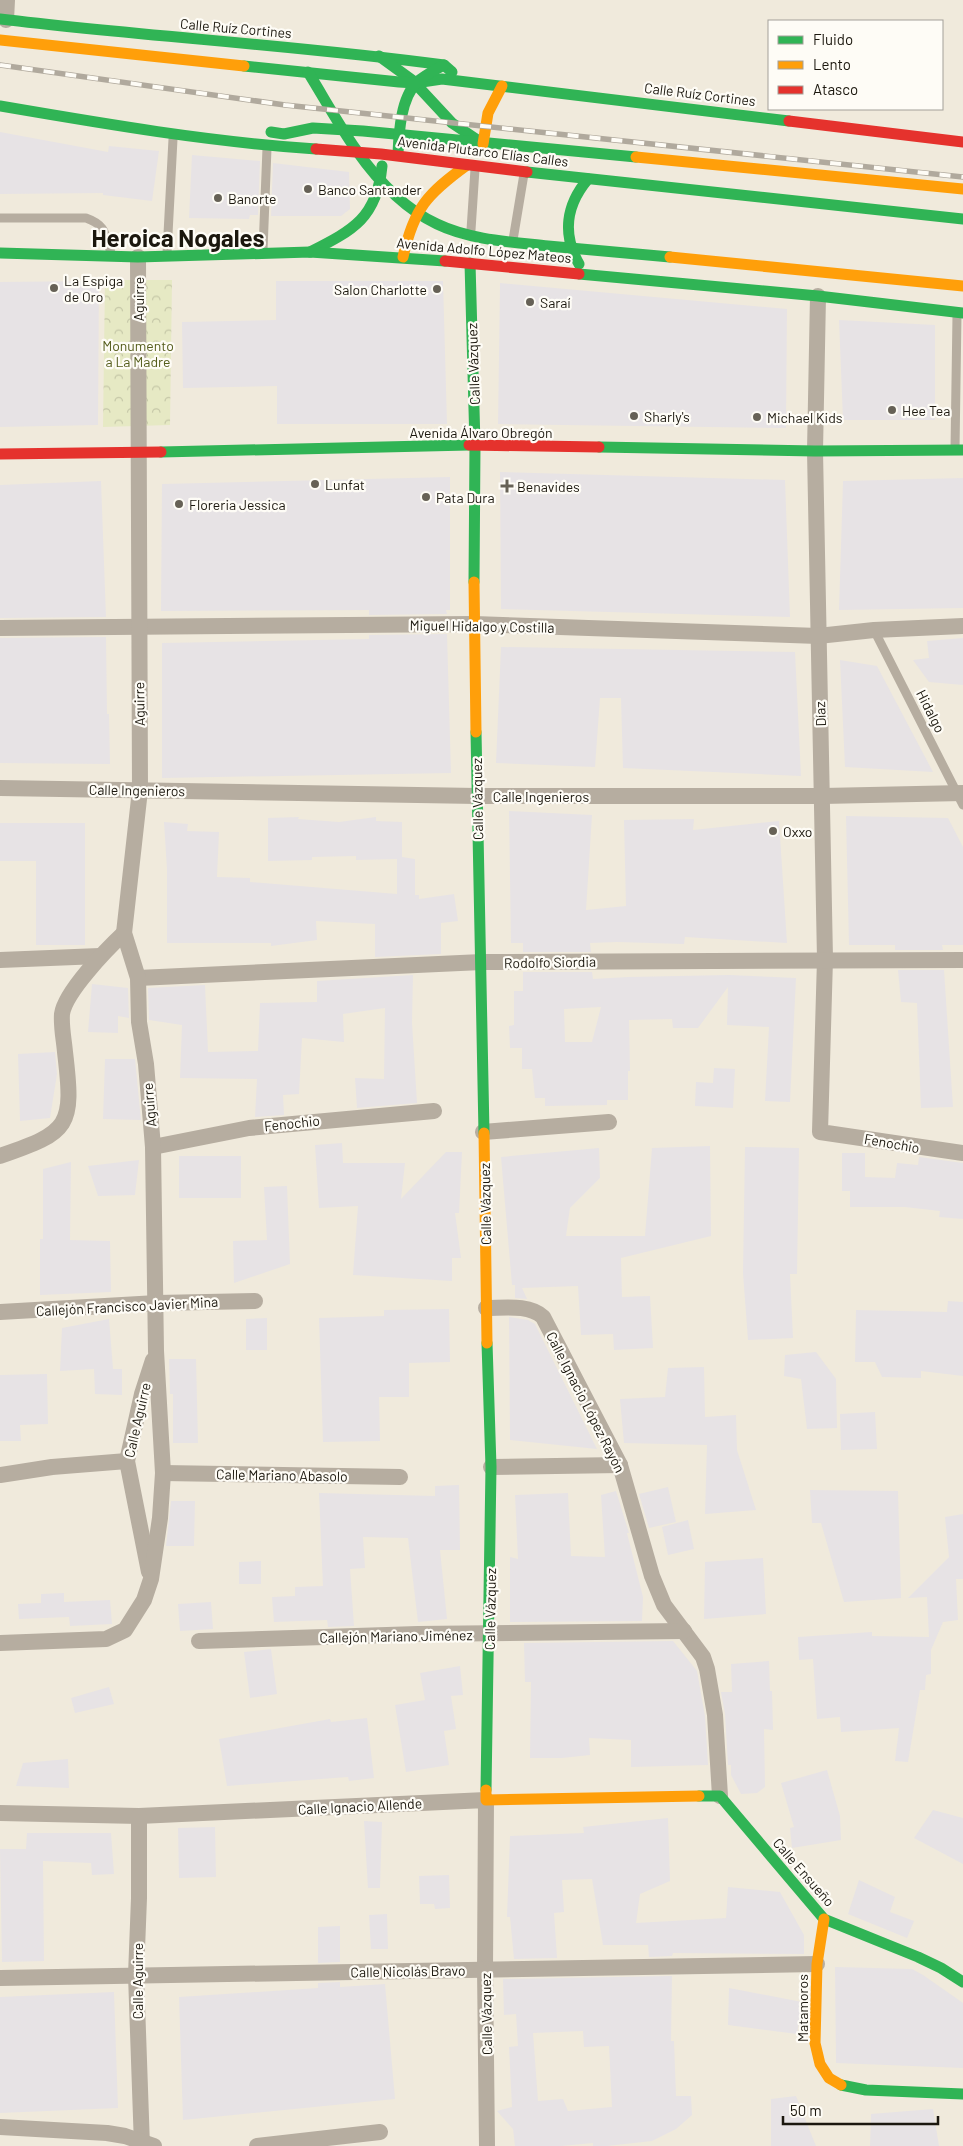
<svg xmlns="http://www.w3.org/2000/svg" width="963" height="2146" font-family="Barlow,sans-serif">
<style>
.park{fill:url(#park-crowns)}
.building{fill:#e7e3e5;fill-rule:evenodd}
.lines{fill:none;stroke-linecap:round;stroke-linejoin:round}
.lane{stroke:#b6ada0;stroke-width:9}
.street{stroke:#b6ada0;stroke-width:16}
.fast{stroke:#30b455;stroke-width:11}
.slow{stroke:#ff9f0a;stroke-width:11}
.jam{stroke:#e5322d;stroke-width:11}
.rail-casing{stroke:#b0a99d;stroke-width:5.5}
.rail{stroke:#fefcf6;stroke-width:4;stroke-dasharray:11;stroke-linecap:butt}
.poi-dot{fill:#666156;stroke:#fefcf6;stroke-width:2}
.labels{text-anchor:middle;dominant-baseline:central;stroke-width:4.5;stroke-linejoin:round;paint-order:stroke}
.street-label{font-size:14px;fill:#1b170e;stroke:#fefcf6}
.poi-label{font-size:14px;fill:#1b170e;stroke:#fefcf6;text-anchor:start}
.park-label{font-size:14px;fill:#545c1b;stroke:#fefcf6}
.town-label{font-size:24px;font-weight:bold;fill:#1b170e;stroke:#fefcf6}
</style>
<defs>
<pattern id="park-crowns" width="20" height="18" patternUnits="userSpaceOnUse" patternTransform="scale(1.25)"><rect width="20" height="18" fill="#e6e9c4"/><path d="M2 6a3 3 0 1 1 6 0M12 15a3 3 0 1 1 6 0" fill="none" stroke="#c5c7a7"/></pattern>
</defs>
<rect width="100%" height="100%" fill="#f0eadc"/>
<path class="park" d="M105,280H172L170,425L103,427Z"/>
<g class="building">
<path d="M0,132L108,152L109,146L159,151L152,201L103,195V193L0,194Z"/>
<path d="M192,155L260,161L258,215H250L249,219L189,218Z"/>
<path d="M273,163L349,172L350,209L341,216H271Z"/>
<path d="M99,281L98,425L0,427V282Z"/>
<path d="M276,281H443L447,424H277V386L183,388L182,322L276,320Z"/>
<path d="M500,283L787,309L786,428L498,424Z"/>
<path d="M839,320L935,325V420H843Z"/>
<path d="M500,472L785,480L790,617L501,609Z"/>
<path d="M450,477V610H446L447,614L369,615V610L161,611L162,484Z"/>
<path d="M963,478V608L839,610L843,481Z"/>
<path d="M101,481L106,617L0,618V485Z"/>
<path d="M447,634L451,773L162,778V643L369,639V635Z"/>
<path d="M106,637L107,714H109L110,764L0,763V638Z"/>
<path d="M963,638V685L929,682L913,660L929,658L927,641Z"/>
<path d="M501,647L795,652L801,776L623,768L621,698H600L595,767L496,763Z"/>
<path d="M840,660L877,666L933,772L845,767Z"/>
<path d="M509,811L592,815L586,910L626,906L624,820L694,819L693,830L779,821L787,943L685,937L684,944L617,942L590,943L591,952H523V943H511Z"/>
<path d="M846,816L948,818L963,847V945H942L943,950H895V945H849Z"/>
<path d="M299,817L298,819L339,822L376,817V821L402,822V857L415,859V895H419V899L454,894L458,921L441,923V954L375,957V924L316,921L317,940L271,946V943H167V869L164,822L188,824L187,831L219,832L217,877L250,878V882L397,894V859L356,860V856L312,857V860L268,861V818Z"/>
<path d="M0,823H85V945H36V861H0Z"/>
<path d="M898,970H944L953,1107L921,1108L917,1003L901,1002Z"/>
<path d="M523,972H592L593,979L628,977L729,975L796,978L790,1102L765,1101L769,1027L727,1025L728,987L698,1028H673L672,1019L629,1020L630,1071H628V1100H607V1105L545,1106V1098H535L532,1069H522V1048H510L509,1026L514,1025V991H523ZM601,1007L592,1042H565L564,1009Z"/>
<path d="M413,975L412,1023L417,1103L357,1108L355,1078L384,1079L385,1008L343,1014L344,1042L302,1038L299,1094L283,1095L284,1115L255,1117L257,1079L180,1078L182,1025L149,1020L148,988L205,985L208,1052L258,1051L260,1003L317,1002V981Z"/>
<path d="M92,984L128,988L129,1018L118,1016V1033L88,1032Z"/>
<path d="M55,1052L57,1074L50,1118L20,1121L18,1054Z"/>
<path d="M105,1059H135L141,1120L103,1119Z"/>
<path d="M714,1068L735,1069L733,1108L695,1106L696,1082L713,1083Z"/>
<path d="M342,1143L343,1163H405L401,1199L446,1152H462L459,1213H455L461,1258H452V1281L353,1275L358,1206L319,1208L315,1145Z"/>
<path d="M710,1146L711,1236L621,1258L622,1297L650,1296L653,1348L614,1350L613,1334L581,1335L578,1286L522,1288L527,1299L515,1298V1285H512L501,1157L599,1148L600,1178L570,1208L566,1236H645L652,1148Z"/>
<path d="M745,1147L799,1148L797,1274H790L793,1338L748,1340L743,1273Z"/>
<path d="M842,1153H865V1177L895,1178L897,1163L918,1165L919,1157L963,1163V1219L939,1217L940,1211L905,1207H850V1191H842Z"/>
<rect x="179" y="1156" width="62" height="42"/>
<path d="M139,1160L135,1195L98,1196L88,1166Z"/>
<path d="M71,1162L70,1240L110,1241L111,1292L40,1295V1239H43V1169Z"/>
<path d="M287,1186L290,1264L234,1283L233,1241L267,1240L264,1187Z"/>
<path d="M948,1301L963,1302V1376L921,1371V1378L882,1377L875,1362H855L856,1310L947,1312Z"/>
<path d="M449,1309L450,1362L409,1363V1397H379L380,1441L323,1442L319,1318L384,1316V1310Z"/>
<path d="M509,1317L528,1320L535,1324L597,1449L510,1440Z"/>
<path d="M267,1318V1350H246V1319Z"/>
<path d="M109,1319L113,1369H122V1395L95,1394L94,1369L60,1371L62,1328Z"/>
<path d="M816,1352L836,1379L837,1428L807,1429L801,1379L784,1376L785,1355Z"/>
<path d="M169,1359H196L198,1443H173V1394H170Z"/>
<path d="M704,1367L705,1417L736,1415L737,1450L756,1510L705,1514L707,1445L624,1443L620,1399L665,1397L668,1368Z"/>
<path d="M47,1374L48,1424L20,1425L21,1441H0V1375Z"/>
<path d="M875,1412L877,1449L841,1450L840,1414Z"/>
<path d="M459,1485L460,1550H440L447,1619L418,1622L408,1538L363,1537L365,1568L350,1569L354,1626L328,1627L327,1620L274,1622L272,1597L295,1596V1587L323,1586L319,1493L435,1496V1486Z"/>
<path d="M668,1487L676,1522L649,1528L639,1494Z"/>
<path d="M810,1490L898,1491L901,1598L844,1602L821,1523H812Z"/>
<path d="M616,1491L629,1533H627L643,1597L642,1621L510,1622V1557L518,1559L515,1495L568,1493L571,1556L605,1557L601,1495Z"/>
<path d="M171,1501H195L194,1546H166Z"/>
<path d="M963,1514V1579H956L958,1620L943,1622L931,1650V1674L926,1675L925,1690H920L908,1762L895,1761L899,1728L841,1732L840,1717L817,1719L813,1659L799,1660L798,1637L872,1632V1636L929,1637L927,1597L908,1598L949,1557L945,1517Z"/>
<path d="M688,1520L694,1549L668,1555L662,1527Z"/>
<path d="M763,1558L766,1614L704,1619L705,1562Z"/>
<path d="M261,1561V1584H239V1562Z"/>
<path d="M64,1593V1602L110,1600L112,1624L70,1626L69,1617L19,1619L18,1604L41,1603V1594Z"/>
<path d="M211,1602L213,1629L180,1631L178,1604Z"/>
<path d="M673,1641L697,1671L705,1716L708,1765L631,1767V1740L589,1738L590,1755L562,1758H530L531,1682H525L524,1643Z"/>
<path d="M271,1649L277,1694L250,1698L244,1652Z"/>
<path d="M769,1661L770,1691H772L773,1730L764,1729L765,1787L757,1793L741,1794L731,1775V1765H728L725,1714L721,1692H732L731,1664Z"/>
<path d="M460,1666L463,1695L451,1696L456,1729L444,1731L449,1765L406,1772L395,1705L425,1700L420,1673Z"/>
<path d="M109,1687L114,1704L75,1713L71,1698Z"/>
<path d="M367,1718L374,1778L349,1781L348,1777L227,1786L219,1739L330,1719L331,1722Z"/>
<path d="M68,1759L69,1788L16,1786L23,1763Z"/>
<path d="M827,1770L840,1816L841,1840L792,1848L790,1828L794,1827L781,1783Z"/>
<path d="M933,1810L963,1818V1864L914,1838Z"/>
<path d="M668,1818L670,1881L640,1894L636,1923L726,1918L728,1887L780,1892L804,1935V1954L673,1953L672,1956L649,1957L648,1945H603L592,1879L562,1880L564,1912L554,1913L557,1958L514,1959L510,1917H507L510,1836L584,1833L583,1827Z"/>
<path d="M364,1821L382,1822L380,1888H368Z"/>
<path d="M215,1827L216,1877L179,1878L178,1828Z"/>
<path d="M27,1833H111L114,1874L92,1875L91,1863L43,1861L44,1961L2,1962L0,1849H26Z"/>
<path d="M449,1875L450,1908L435,1909L434,1904H420L419,1876Z"/>
<path d="M859,1880L895,1897L890,1912L914,1921L907,1938L848,1914Z"/>
<path d="M387,1914L388,1949H371L369,1915Z"/>
<path d="M340,1926V1962L318,1963V1927Z"/>
<path d="M835,1967L912,1969L923,1975L963,2003V2068L836,2063Z"/>
<path d="M672,1976L671,2041H674L676,2096H691L692,2115L676,2129L652,2141L607,2146H593V2143L561,2146H515L513,2129L497,2111L512,2107L509,2047L518,2046L516,2014L504,2015L503,1979ZM583,2031L584,2047L609,2046L612,2107L568,2111L563,2099L538,2101L533,2033Z"/>
<path d="M340,1982V1987L385,1984L395,2099L183,2120L179,1997L318,1988V1983Z"/>
<path d="M729,1988L802,2002L797,2034L728,2025Z"/>
<path d="M114,1992L118,2108L0,2113V1997Z"/>
<path d="M796,2096L816,2146H771V2099Z"/>
<path d="M933,2109L939,2146H870L871,2114Z"/>
</g>
<g class="lines">
<g class="lane">
<path d="M0,218H86C106,225 105,234 111,253"/>
<path d="M471,230L475,169"/>
<path d="M513,240L524,174"/>
<path d="M263,250L267,148"/>
<path d="M167,253L173,139"/>
<path d="M955,449L957,315"/>
<path d="M874,630L963,805"/>
</g>
<g class="street">
<path d="M6,20L7,0"/>
<path d="M818,296L815,451L825,959L820,1132L963,1153"/>
<path d="M0,628L474,624L818,636L874,630L963,626"/>
<path d="M0,788L477,796H823L963,793"/>
<path d="M0,960L100,956"/>
<path d="M138,978L482,962L963,960"/>
<path d="M483,1132L609,1122"/>
<path d="M153,1147L249,1128L434,1111"/>
<path d="M0,1156C70,1132 74,1127 65,1052C64,1040 61,1027 62,1014C65,992 107,949 124,933"/>
<path d="M486,1308C504,1308 529,1304 543,1317L620,1465L652,1576L664,1605L703,1657L707,1669L715,1715L720,1796"/>
<path d="M0,1312L157,1303L255,1301"/>
<path d="M491,1467L620,1465"/>
<path d="M163,1473L400,1477"/>
<path d="M0,1475L52,1467L127,1461"/>
<path d="M149,1572L127,1461L142,1394L153,1360"/>
<path d="M199,1641L418,1634L684,1631"/>
<path d="M0,1643L106,1639L125,1630L144,1600L151,1579L160,1518L163,1473L156,1351L153,1147L146,1064L139,1022L138,978L124,933L140,790L138,257"/>
<path d="M0,1813L139,1816L486,1800L485,1969L487,2146"/>
<path d="M139,1816V1898L136,1975L142,2146"/>
<path d="M0,1978L817,1964"/>
<path d="M0,2127L107,2133L125,2136L154,2146"/>
<path d="M257,2146L380,2132"/>
</g>
<g class="fast">
<path d="M0,19C148,37 297,45 444,65L452,72"/>
<path d="M379,56L412,80L452,123L479,141"/>
<path d="M244,66L399,82L415,83L442,79L789,121"/>
<path d="M308,72C334,114 358,162 396,196C408,207 422,217 437,224C470,240 512,242 548,246C589,250 629,253 670,257"/>
<path d="M0,106C105,124 210,142 316,149"/>
<path d="M271,132L284,134L313,128L363,131L636,157"/>
<path d="M398,153C399,131 401,98 417,82C425,75 435,70 444,65"/>
<path d="M527,172L963,219"/>
<path d="M310,252C353,230 377,218 382,166"/>
<path d="M0,253L138,257L310,252L445,261"/>
<path d="M470,263L475,445L474,582"/>
<path d="M579,264C562,234 566,205 588,179"/>
<path d="M579,274L818,296L963,313"/>
<path d="M599,447L815,451L963,450"/>
<path d="M161,452L469,445"/>
<path d="M476,732L484,1133"/>
<path d="M486,1790L491,1467L487,1343"/>
<path d="M699,1796H720L824,1919L918,1957L941,1968L963,1982"/>
<path d="M841,2085L866,2090L963,2094"/>
</g>
<g class="slow">
<path d="M0,40L244,66"/>
<path d="M483,144L488,113L502,86"/>
<path d="M636,157L963,189"/>
<path d="M403,257C414,208 427,194 467,165"/>
<path d="M670,257L963,286"/>
<path d="M474,582L476,732"/>
<path d="M484,1133L487,1343"/>
<path d="M486,1790V1800L699,1796"/>
<path d="M824,1919L817,1964L815,2043L820,2064L829,2078L841,2085"/>
</g>
<g class="jam">
<path d="M789,121L963,142"/>
<path d="M316,149L381,154L527,172"/>
<path d="M445,261L579,274"/>
<path d="M469,445L599,447"/>
<path d="M0,454L161,452"/>
</g>
<defs>
<path id="rail" d="M0,65L285,105L963,177"/>
</defs>
<use href="#rail" class="rail-casing"/>
<use href="#rail" class="rail"/>
</g>
<g class="poi-dot">
<circle cx="308" cy="189" r="5"/>
<circle cx="218" cy="198" r="5"/>
<circle cx="54" cy="288" r="5"/>
<circle cx="437" cy="289" r="5"/>
<circle cx="530" cy="302" r="5"/>
<circle cx="892" cy="410" r="5"/>
<circle cx="634" cy="416" r="5"/>
<circle cx="757" cy="417" r="5"/>
<circle cx="315" cy="484" r="5"/>
<path d="M504.5 478.5h5v5h5v5h-5v5h-5v-5h-5v-5h5z"/>
<circle cx="426" cy="497" r="5"/>
<circle cx="179" cy="504" r="5"/>
<circle cx="773" cy="831" r="5"/>
</g>
<g class="labels">
<g class="street-label">
<text transform="translate(236 28) rotate(5)">Calle Ruíz Cortines</text>
<text transform="translate(700 94) rotate(7)">Calle Ruíz Cortines</text>
<text transform="translate(483 151) rotate(7)">Avenida Plutarco Elías Calles</text>
<text transform="translate(484 250) rotate(5)">Avenida Adolfo López Mateos</text>
<text transform="translate(138 299) rotate(-90)">Aguirre</text>
<text transform="translate(473 364) rotate(-92)">Calle Vázquez</text>
<text x="481" y="432">Avenida Álvaro Obregón</text>
<text transform="translate(482 626) rotate(1)">Miguel Hidalgo y Costilla</text>
<text transform="translate(139 704) rotate(-91)">Aguirre</text>
<text transform="translate(931 711) rotate(63)">Hidalgo</text>
<text transform="translate(820 714) rotate(-92)">Díaz</text>
<text transform="translate(137 790) rotate(1)">Calle Ingenieros</text>
<text x="541" y="796">Calle Ingenieros</text>
<text transform="translate(477 799) rotate(-91)">Calle Vázquez</text>
<text transform="translate(550 962) rotate(-1)">Rodolfo Siordia</text>
<text transform="translate(149 1105) rotate(-95)">Aguirre</text>
<text transform="translate(292 1123) rotate(-6)">Fenochio</text>
<text transform="translate(892 1143) rotate(10)">Fenochio</text>
<text transform="translate(485 1204) rotate(-91)">Calle Vázquez</text>
<text transform="translate(127 1306) rotate(-3)">Callejón Francisco Javier Mina</text>
<text transform="translate(586 1402) rotate(63)">Calle Ignacio López Rayón</text>
<text transform="translate(137 1420) rotate(-77)">Calle Aguirre</text>
<text transform="translate(282 1475) rotate(1)">Calle Mariano Abasolo</text>
<text transform="translate(490 1609) rotate(-89)">Calle Vázquez</text>
<text transform="translate(396 1636) rotate(-1)">Callejón Mariano Jiménez</text>
<text transform="translate(360 1806) rotate(-3)">Calle Ignacio Allende</text>
<text transform="translate(804 1872) rotate(49)">Calle Ensueño</text>
<text transform="translate(408 1971) rotate(-1)">Calle Nicolás Bravo</text>
<text transform="translate(137 1981) rotate(-90)">Calle Aguirre</text>
<text transform="translate(802 2008) rotate(-90)">Matamoros</text>
<text transform="translate(486 2014) rotate(-91)">Calle Vázquez</text>
</g>
<g class="poi-label">
<text x="318" y="189">Banco Santander</text>
<text x="228" y="198">Banorte</text>
<text x="64" y="280">La Espiga<tspan x="64" dy="16">de Oro</tspan></text>
<text x="427" y="289" text-anchor="end">Salon Charlotte</text>
<text x="540" y="302">Saraí</text>
<text x="902" y="410">Hee Tea</text>
<text x="644" y="416">Sharly's</text>
<text x="767" y="417">Michael Kids</text>
<text x="325" y="484">Lunfat</text>
<text x="517" y="486">Benavides</text>
<text x="436" y="497">Pata Dura</text>
<text x="189" y="504">Floreria Jessica</text>
<text x="783" y="831">Oxxo</text>
</g>
<g class="park-label">
<text x="138" y="345">Monumento<tspan x="138" dy="16">a La Madre</tspan></text>
</g>
<g class="town-label">
<text x="178" y="237">Heroica Nogales</text>
</g>
</g>
<rect x="768" y="20" width="175" height="90" fill="#fefcf6" stroke="#a3a099"/>
<rect x="778" y="36" width="25" height="8" fill="#30b455" stroke="#a3a099"/>
<text x="813" y="45" font-size="15" fill="#1b170e">Fluido</text>
<rect x="778" y="61" width="25" height="8" fill="#ff9f0a" stroke="#a3a099"/>
<text x="813" y="70" font-size="15" fill="#1b170e">Lento</text>
<rect x="778" y="86" width="25" height="8" fill="#e5322d" stroke="#a3a099"/>
<text x="813" y="95" font-size="15" fill="#1b170e">Atasco</text>
<path d="M783 2116v8h155v-8" fill="none" stroke="#1b170e" stroke-width="2.5"/>
<text x="790" y="2116" font-size="15" fill="#1b170e" stroke="#fefcf6" stroke-width="4" paint-order="stroke">50 m</text>
</svg>
